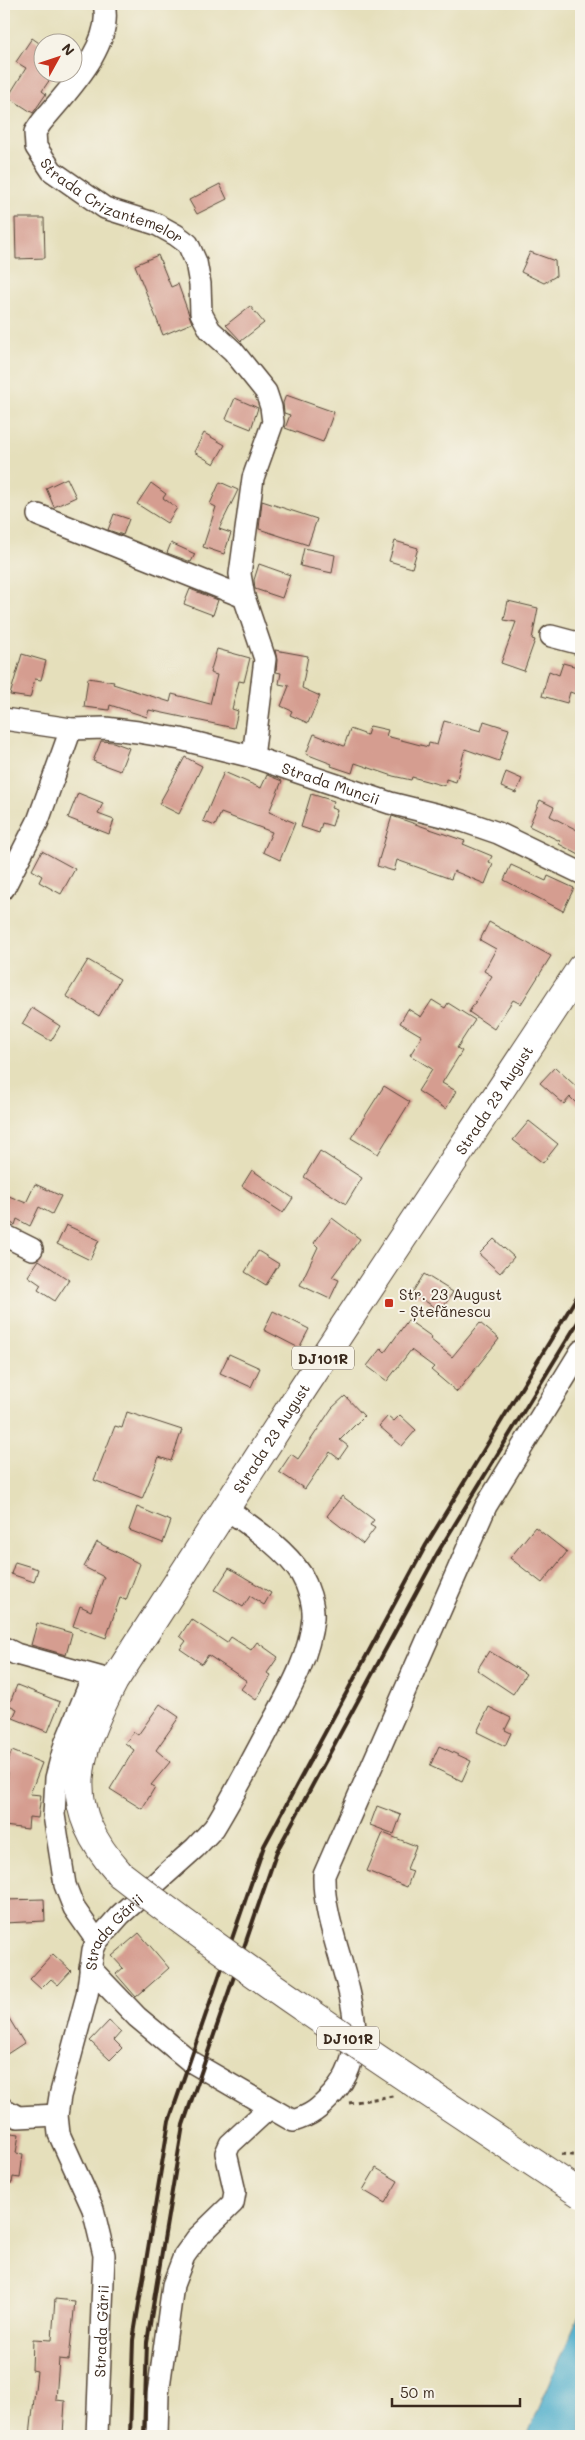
<svg xmlns="http://www.w3.org/2000/svg" width="585" height="2440" font-family="Mali,sans-serif">
<style>
.water{fill:#4daecc;stroke:#446c75}
.building{fill:#d59d90}
.lines{fill:none;stroke-linecap:round;stroke-linejoin:round}
.minor-casing{stroke:#544536;stroke-width:24}
.major-casing{stroke:#544536;stroke-width:30}
.path{stroke:#544536;stroke-width:3;stroke-dasharray:4 4;stroke-linecap:butt}
.minor{stroke:#fff;stroke-width:21}
.major{stroke:#fff;stroke-width:28}
.rail{stroke:#3b2a1e;stroke-width:4}
.major-bridge-casing{stroke:#544536;stroke-width:30;stroke-linecap:butt}
.major-bridge{stroke:#fff;stroke-width:28}
.poi-dot{fill:#c8321e;stroke:#f7f3e8;stroke-width:2}
.labels{text-anchor:middle;dominant-baseline:central;stroke-width:4;stroke-linejoin:round;paint-order:stroke}
.shield{fill:#f7f3e8;stroke:#73665b;stroke-width:1}
.shield-label{font-size:14px;font-weight:bold;fill:#3b2a1e}
.street-label{font-size:15px;fill:#3b2a1e;stroke:#f7f3e8}
.poi-label{font-size:15px;fill:#3b2a1e;stroke:#f7f3e8;text-anchor:start}
</style>
<rect width="100%" height="100%" fill="#f7f3e8"/>
<filter id="ink" filterUnits="userSpaceOnUse"><feTurbulence type="fractalNoise" baseFrequency=".02" numOctaves="2"/><feDisplacementMap in="SourceGraphic" scale="10" xChannelSelector="R" yChannelSelector="G"/><feConvolveMatrix kernelMatrix="1 2 1 2 8 2 1 2 1" color-interpolation-filters="sRGB"/></filter>
<filter id="wash" filterUnits="userSpaceOnUse"><feTurbulence type="fractalNoise" baseFrequency=".0096" numOctaves="4" result="noise"/><feDisplacementMap in="SourceGraphic" scale="20" xChannelSelector="R" yChannelSelector="G"/><feGaussianBlur stdDeviation="1.12" result="paint"/><feColorMatrix in="noise" values="0 0 0 0 0 0 0 0 0 0 0 0 0 0 0 0 0 1.4 0 .05"/><feComposite in="paint" operator="in"/></filter>
<g filter="url(#wash)">
<rect width="100%" height="100%" fill="#e5dfbb"/>
<path class="water" d="M581,2310V2436H527Z"/>
<g id="blocks">
<g class="building">
<path d="M32,38L42,45V72H55L42,91L46,94L33,113L8,97L26,68L16,62Z"/>
<path d="M220,184L227,199L197,214L189,200Z"/>
<path d="M15,218H44L45,258L16,259Z"/>
<path d="M530,252L555,261L556,276L544,283L521,272Z"/>
<path d="M158,255L171,287L178,284L192,323L163,335L135,265Z"/>
<path d="M250,306L264,323L241,341L226,325Z"/>
<path d="M286,395L334,412L323,442L285,428L290,415L284,413L283,403Z"/>
<path d="M235,398L258,408L251,429L226,419Z"/>
<path d="M204,433L225,445L214,464L194,452Z"/>
<path d="M67,478L76,497L54,507L46,488Z"/>
<path d="M220,482L238,490L219,529L231,533L224,554L203,547L216,507L210,504Z"/>
<path d="M151,483L166,494L163,498L177,508L167,523L137,504Z"/>
<path d="M262,501L317,519L308,545L259,529Z"/>
<path d="M114,514L129,519L123,535L108,530Z"/>
<path d="M395,541L418,548L412,568L389,561Z"/>
<path d="M171,543L195,554L191,562L167,553Z"/>
<path d="M304,548L335,555L332,573L300,566Z"/>
<path d="M259,564L290,575L282,598L255,589L254,580Z"/>
<path d="M190,589L218,600L213,615L184,604Z"/>
<path d="M508,601L538,608L532,639L535,640L524,671L501,663L516,622L504,620Z"/>
<path d="M217,649L250,658L244,682L239,681L232,709L238,711L234,728L149,710L147,717L110,705L109,710L84,707L88,678L114,682L113,684L170,702L172,694L210,704L217,675L210,673Z"/>
<path d="M275,650L308,656L302,688L320,696L308,723L290,715L292,711L281,706L289,686L279,684L281,673L276,672L277,660Z"/>
<path d="M22,654L46,661L41,680L35,679L30,698L10,695Z"/>
<path d="M563,663L581,668V696L570,692L567,703L542,696L549,671L559,675Z"/>
<path d="M444,721L481,731L484,721L509,729L499,761L465,749L456,782L446,779L445,786L412,777L411,780L393,776L355,763L352,773L331,766L332,764L306,754L314,734L344,746L350,729L367,735L370,726L388,730L386,736L428,747L429,743L437,745Z"/>
<path d="M101,741L113,742L129,748L120,771L93,761Z"/>
<path d="M185,757L202,766L179,814L159,804Z"/>
<path d="M224,772L261,788L267,775L282,781L269,812L295,823L280,860L263,852L272,832L221,813L215,826L203,821Z"/>
<path d="M506,772L522,779L516,793L501,787Z"/>
<path d="M78,793L103,803L98,814L114,820L109,834L68,818Z"/>
<path d="M311,794L334,801L331,808L337,810L332,826L322,823L319,833L301,827Z"/>
<path d="M540,800L554,807L550,816L581,832V856L559,844L560,841L529,826Z"/>
<path d="M392,816L465,841L463,844L492,856L489,862L493,864L485,884L454,871L451,879L397,860L394,871L377,866Z"/>
<path d="M42,851L75,869L61,894L39,882L42,876L32,870Z"/>
<path d="M511,865L546,881L548,876L574,888L563,911L504,880Z"/>
<path d="M489,922L551,956L521,1004L513,1000L494,1029L469,1012L492,976L484,971L496,949L480,940Z"/>
<path d="M88,960L120,979L99,1016L66,996Z"/>
<path d="M432,1000L445,1008L448,1003L475,1020L457,1048L462,1051L442,1083L456,1091L446,1109L418,1091L432,1069L410,1055L422,1036L400,1023L408,1009L421,1017Z"/>
<path d="M32,1008L60,1026L51,1041L22,1024Z"/>
<path d="M555,1067L581,1091V1108L570,1097L564,1104L540,1083Z"/>
<path d="M384,1086L410,1102L378,1154L351,1138Z"/>
<path d="M529,1121L558,1144L543,1163L513,1140Z"/>
<path d="M320,1151L362,1178L346,1204L304,1177Z"/>
<path d="M252,1170L293,1198L283,1213L242,1186Z"/>
<path d="M35,1184L61,1196L52,1214L39,1207L30,1226L17,1219L15,1225L4,1220V1194L26,1203Z"/>
<path d="M332,1218L360,1239L332,1277L339,1280L330,1299L300,1285L318,1247L314,1243Z"/>
<path d="M66,1225L99,1240L90,1260L57,1244Z"/>
<path d="M494,1239L514,1257L500,1273L479,1254Z"/>
<path d="M258,1251L279,1264L266,1285L245,1272Z"/>
<path d="M39,1260L69,1280L55,1301L38,1290L41,1285L28,1276Z"/>
<path d="M424,1274L453,1292L441,1311L412,1293Z"/>
<path d="M273,1311L309,1329L299,1348L264,1330Z"/>
<path d="M408,1320L432,1337L430,1339L452,1357L480,1323L499,1339L457,1392L431,1370L434,1367L411,1350L387,1381L367,1366L381,1348L385,1352Z"/>
<path d="M229,1354L260,1368L251,1387L220,1373Z"/>
<path d="M345,1396L364,1416L340,1440L348,1446L339,1459L330,1452L305,1489L279,1472L291,1454L298,1459L332,1408Z"/>
<path d="M127,1412L182,1430L171,1461L159,1457L142,1499L94,1480L115,1426L122,1428Z"/>
<path d="M400,1415L416,1430L402,1446L379,1426L388,1416L394,1421Z"/>
<path d="M342,1496L374,1520L370,1525L375,1528L363,1544L327,1516Z"/>
<path d="M137,1507L171,1521L163,1543L129,1530Z"/>
<path d="M535,1527L567,1552L542,1583L510,1558Z"/>
<path d="M97,1542L140,1564L126,1600L120,1598L106,1638L73,1626L80,1606L91,1611L104,1577L84,1567Z"/>
<path d="M15,1562L38,1569L34,1582L11,1574Z"/>
<path d="M229,1568L271,1593L264,1605L250,1596L243,1607L215,1590Z"/>
<path d="M191,1619L227,1643L231,1637L251,1650L257,1642L278,1657L267,1673L271,1676L256,1700L241,1689L247,1681L208,1655L202,1664L180,1649L186,1641L180,1636Z"/>
<path d="M37,1623L72,1633L66,1655L31,1645Z"/>
<path d="M489,1651L526,1674L513,1694L477,1670Z"/>
<path d="M17,1685L60,1702L48,1732L13,1718L17,1709L9,1705Z"/>
<path d="M160,1704L179,1717L156,1750L170,1762L151,1785L155,1787L142,1809L110,1789L134,1750L125,1743L134,1732L138,1735Z"/>
<path d="M489,1707L511,1718L505,1730L511,1733L505,1746L477,1732Z"/>
<path d="M439,1746L471,1761L462,1781L430,1766Z"/>
<path d="M12,1751L42,1763L30,1794L41,1795L38,1818L29,1817L28,1829L4,1826L8,1772L4,1770Z"/>
<path d="M377,1806L401,1815L394,1834L370,1825Z"/>
<path d="M383,1833L416,1846L407,1869L413,1871L407,1887L367,1871Z"/>
<path d="M44,1899L45,1921L4,1923V1900Z"/>
<path d="M139,1933L169,1968L136,1997L116,1974L123,1968L112,1956Z"/>
<path d="M53,1954L71,1971L58,1985L51,1979L41,1989L30,1979Z"/>
<path d="M4,2010L24,2043L4,2056Z"/>
<path d="M109,2021L121,2032L114,2040L122,2048L110,2060L90,2041Z"/>
<path d="M4,2132L19,2134L16,2153L23,2154L20,2178L13,2177L12,2183H4Z"/>
<path d="M376,2168L398,2181L385,2203L363,2190Z"/>
<path d="M55,2299L75,2301L69,2360L59,2359L56,2400L65,2401L63,2436H30L37,2371L32,2370L33,2339L52,2340Z"/>
</g>
</g>
</g>
<g filter="url(#ink)">
<use href="#blocks" fill-opacity="0" stroke="#544536" stroke-width="1"/>
<g class="lines">
<defs>
<g id="minor">
<path id="s1" d="M104,4C114,46 66,92 41,123L35,132L36,147L52,171L105,208L156,224L176,235L188,244L196,262L200,284L201,313L210,330L233,351L266,392L271,407L273,422L253,478L240,574L244,597L265,659L253,757"/>
<path d="M38,515L244,597"/>
<path d="M551,636L581,644"/>
<path id="s2" d="M4,719L71,729L105,728L138,732L180,739L253,757L390,803L463,821L498,833L581,873"/>
<path d="M4,888L38,821L71,729"/>
<path d="M4,1235L32,1249"/>
<path d="M4,1648L16,1654L106,1679"/>
<path d="M93,1676L65,1744L56,1778L54,1815L65,1885L74,1908L97,1941"/>
<path d="M90,1968L137,2017L190,2061L293,2121C312,2115 319,2109 333,2094C388,2033 322,1946 324,1875L486,1506L581,1351"/>
<path d="M4,2109L18,2117L57,2115"/>
<path id="s3" d="M97,2436L104,2255L93,2209L59,2134L57,2115L60,2096L87,1995L93,1950L97,1941L120,1915L195,1848L214,1828C233,1797 249,1766 266,1734C286,1697 309,1661 313,1618C314,1604 308,1586 301,1574C283,1547 253,1528 227,1509"/>
<path d="M157,2436L158,2394L173,2285L184,2256L197,2238L233,2203L235,2192L226,2153L230,2144L269,2108"/>
</g>
<g id="major">
<path id="s4" d="M120,1874C59,1806 75,1756 114,1681L304,1387L581,968"/>
</g>
</defs>
<use href="#minor" class="minor-casing"/>
<use href="#major" class="major-casing"/>
<g class="path">
<path d="M349,2103L393,2096"/>
<path d="M562,2154L581,2156"/>
</g>
<use href="#minor" class="minor"/>
<use href="#major" class="major"/>
<g class="rail">
<path d="M130,2436L133,2340L169,2121L264,1846L426,1545L581,1290"/>
<path d="M144,2436L147,2342L183,2125L277,1851L438,1552L581,1317"/>
</g>
<defs>
<path id="major-bridge" d="M120,1874C268,1989 426,2091 581,2194"/>
</defs>
<use href="#major-bridge" class="major-bridge-casing"/>
<use href="#major-bridge" class="major-bridge"/>
</g>
</g>
<rect class="poi-dot" x="384" y="1298" width="10" height="10" rx="2.5"/>
<g class="labels">
<g class="shield">
<rect x="292" y="1346.5" width="62" height="23" rx="4"/>
<rect x="317" y="2026.5" width="62" height="23" rx="4"/>
</g>
<g class="shield-label">
<text x="323" y="1358">DJ101R</text>
<text x="348" y="2038">DJ101R</text>
</g>
<g class="street-label">
<text stroke="none"><textPath href="#s1" startOffset="261">Strada Crizantemelor</textPath></text>
<text stroke="none"><textPath href="#s2" startOffset="335">Strada Muncii</textPath></text>
<text stroke="none"><textPath href="#s4" startOffset="905">Strada 23 August</textPath></text>
<text stroke="none"><textPath href="#s4" startOffset="500">Strada 23 August</textPath></text>
<text stroke="none"><textPath href="#s3" startOffset="525">Strada Gării</textPath></text>
<text stroke="none"><textPath href="#s3" startOffset="105">Strada Gării</textPath></text>
</g>
<g class="poi-label">
<text x="399" y="1294">Str. 23 August<tspan x="399" dy="17">- Ștefănescu</tspan></text>
</g>
</g>
<rect width="585" height="2440" fill="none" stroke="#f7f3e8" stroke-width="20"/>
<g transform="translate(58 58) rotate(50)"><circle r="24" fill="#f7f3e8" stroke="#aca397"/>
<path d="M0-4L9 19L0 12L-9 19Z" fill="#c8321e"/>
<text y="-8" font-size="14" font-weight="bold" text-anchor="middle" fill="#3b2a1e">N</text>
</g>
<path d="M392 2398v8h128v-8" fill="none" stroke="#3b2a1e" stroke-width="2.5"/>
<text x="400" y="2398" font-size="15" fill="#3b2a1e" stroke="#f7f3e8" stroke-width="4" paint-order="stroke">50 m</text>
</svg>
